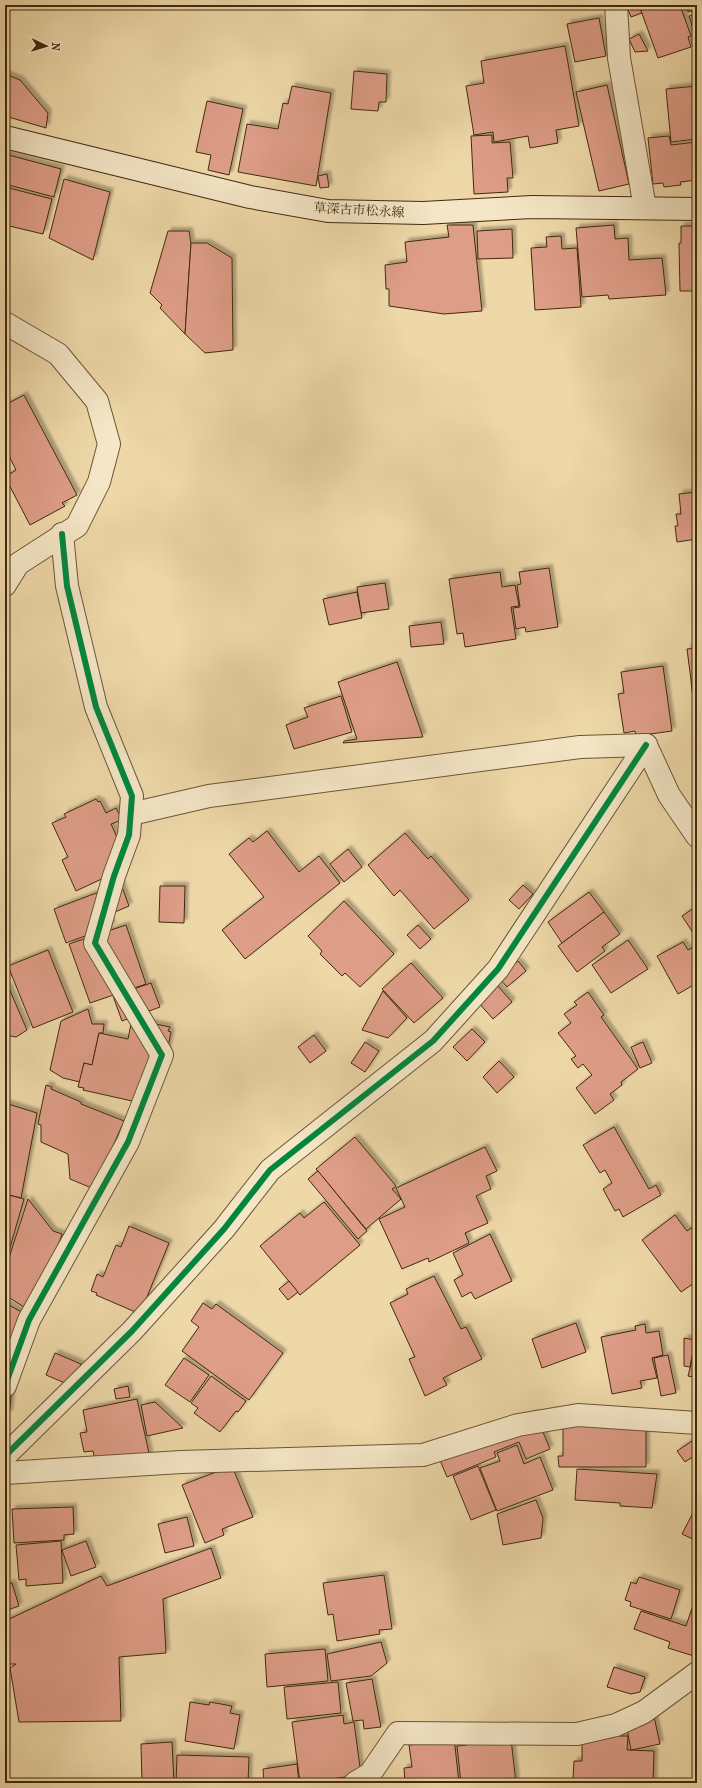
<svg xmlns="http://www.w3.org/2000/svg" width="702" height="1788" font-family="'IM FELL French Canon','Noto Serif JP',serif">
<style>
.building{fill:#de9d87;stroke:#412a0e;filter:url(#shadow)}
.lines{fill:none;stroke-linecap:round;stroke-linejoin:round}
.street-casing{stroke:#6c5634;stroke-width:24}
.secondary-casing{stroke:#412a0e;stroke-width:24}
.street{stroke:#f4e6c6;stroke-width:22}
.secondary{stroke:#f4e6c6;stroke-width:22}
.cycleway-casing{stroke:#f4e6c6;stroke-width:8}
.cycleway{stroke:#00873e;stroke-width:6}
.labels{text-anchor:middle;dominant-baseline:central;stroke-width:3;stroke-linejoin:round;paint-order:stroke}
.street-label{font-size:13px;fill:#412a0e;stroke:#f4e6c6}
</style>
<defs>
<filter id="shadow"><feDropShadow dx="3.5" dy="-3.5" stdDeviation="1" flood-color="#0004"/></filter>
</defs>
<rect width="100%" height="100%" fill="#eed8a8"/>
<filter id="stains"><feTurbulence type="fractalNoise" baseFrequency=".005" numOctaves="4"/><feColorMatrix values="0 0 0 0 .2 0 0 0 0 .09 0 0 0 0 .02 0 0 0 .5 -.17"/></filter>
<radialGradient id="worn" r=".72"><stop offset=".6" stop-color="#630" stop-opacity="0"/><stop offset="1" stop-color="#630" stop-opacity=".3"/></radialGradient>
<g class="building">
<path d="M633,5H639L642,13L631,17L627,7Z"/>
<path d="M639,5H680L691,36L688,37L691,47L658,58Z"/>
<path d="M686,5H697V9L688,12Z"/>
<path d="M697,14V42L689,16Z"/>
<path d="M599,18L606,56L575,62L567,24Z"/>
<path d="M639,34L648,51L635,52L629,39Z"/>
<path d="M565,46L579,126L556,130L558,143L530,148L528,136L494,142L493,132L474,135L466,86L484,83L481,61Z"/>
<path d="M354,71L387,74L386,102H379L378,111L351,109Z"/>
<path d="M5,74L20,80L48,113L46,128L5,116Z"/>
<path d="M607,85L629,184L599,191L576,92Z"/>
<path d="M292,86L331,93L316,186L238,172L247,124L278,129L283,103L288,104Z"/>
<path d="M697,86V139L671,142L666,89Z"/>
<path d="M207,101L243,109L229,175L208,170L211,155L196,152Z"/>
<path d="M492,135V143L510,142L513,178H507L508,192L474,194L471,136Z"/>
<path d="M669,136L671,145L697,142V180L680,182L681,185L664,187L663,183L653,184L648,138Z"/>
<path d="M5,154L61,169L54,197L5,184Z"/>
<path d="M327,174L329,187L320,188L318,176Z"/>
<path d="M64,179L110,192L93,260L49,238Z"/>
<path d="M5,187L52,199L43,234L5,225Z"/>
<path d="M447,225H473L482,311L444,314L389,306V289H386L385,265L407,262L405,242L449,237Z"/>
<path d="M614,225L615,239L628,238L629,260L662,258L666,295L609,299L608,295L582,297L576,228Z"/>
<path d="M681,226H697V291H680L679,243H681Z"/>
<path d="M512,229L513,258L478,259L477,231Z"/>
<path d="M168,231H189L191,243L185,334L160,308L162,305L150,293Z"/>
<path d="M561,236L562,249L577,248L581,307L535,310L531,248L547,247L546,237Z"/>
<path d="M191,243H207L232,258L233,350L205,353L185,334Z"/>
<path d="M694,303H697V319H693Z"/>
<path d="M24,395L77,495L62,503L65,506L30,525L5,477L16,470L5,448V405Z"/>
<path d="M697,492V539L677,542L675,526H678L676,514H681L679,494Z"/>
<path d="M549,568L558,627L526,632L525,627L516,629L513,608L520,607L517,585L521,584L519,572Z"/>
<path d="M500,572L502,587L515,585L519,606L511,607L516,639L465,647L463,633L457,634L449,579Z"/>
<path d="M385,583L389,609L361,613L357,587Z"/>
<path d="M357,592L362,618L329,625L323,599Z"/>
<path d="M441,622L444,644L411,647L409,626Z"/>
<path d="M697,648V679L691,680L687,649Z"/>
<path d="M397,662L423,737L343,743L344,741L357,739L338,682Z"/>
<path d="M663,666L672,731L636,736L635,731L624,733L618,694L624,693L621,672Z"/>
<path d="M691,680H697V691L692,692Z"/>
<path d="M341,696L352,732L294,749L286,725L308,717L304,708Z"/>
<path d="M96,799L98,802L100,801L106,813L116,808L122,820L111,824L121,846L125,868L76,891L62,860L68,857L52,823L66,817L64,814Z"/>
<path d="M267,831L299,872L319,856L340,883L245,959L222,930L264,897L229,854L249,838L253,842Z"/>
<path d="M405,833L428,859L431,856L469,900L434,929L400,890L394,896L368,865Z"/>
<path d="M348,849L362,867L344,882L330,864Z"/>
<path d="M121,884L129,906L108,915Z"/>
<path d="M523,885L533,894L519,909L509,900Z"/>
<path d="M160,886H185L184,923L159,922Z"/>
<path d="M99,892L112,926L66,943L54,909Z"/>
<path d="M589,892L604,912L562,943L548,922Z"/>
<path d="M344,901L394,954L360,987L345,973L342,976L320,954L322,951L308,936Z"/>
<path d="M697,906V939L682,916Z"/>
<path d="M604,912L620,934L602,947L605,951L577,972L558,946Z"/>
<path d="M126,925L146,984L90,1003L69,944Z"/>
<path d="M418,925L431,939L420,949L407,935Z"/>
<path d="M628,940L648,969L611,993L592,965Z"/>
<path d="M683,942L688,950L697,945V983L678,994L657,956Z"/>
<path d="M48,950L73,1012L33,1028L8,966Z"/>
<path d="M518,961L526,971L507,987L499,978Z"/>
<path d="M411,963L443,998L414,1023L382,989Z"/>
<path d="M151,983L160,1007L122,1021L113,996Z"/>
<path d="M497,985L512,1002L493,1019L478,1002Z"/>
<path d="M8,986L27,1030L16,1037L5,1035V987Z"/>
<path d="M383,991L407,1018L388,1038L362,1030Z"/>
<path d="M588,992L604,1015L601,1017L638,1069L621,1082L622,1085L610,1094L614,1100L595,1114L576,1088L592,1075L583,1064L578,1068L571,1059L576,1056L558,1033L571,1023L564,1014L577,1005L574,1002Z"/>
<path d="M88,1009L92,1024H104L103,1033H99L92,1065L84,1063L80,1082L63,1078L50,1070L61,1021Z"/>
<path d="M132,1019L170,1027L168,1031L171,1032L165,1062L141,1103L83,1090L84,1088L78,1087L84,1063L92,1065L99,1033L128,1039Z"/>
<path d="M472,1029L485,1042L467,1061L453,1047Z"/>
<path d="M314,1035L326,1051L310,1063L298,1047Z"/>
<path d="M365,1042L379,1051L365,1072L351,1063Z"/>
<path d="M643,1042L652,1063L640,1068L631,1047Z"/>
<path d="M499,1061L514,1077L497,1093L483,1077Z"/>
<path d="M46,1085L52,1087L51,1089L81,1102V1104L124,1121L94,1189L70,1179L68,1154L41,1142V1125L38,1124Z"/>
<path d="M5,1103L37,1113L21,1198L5,1194Z"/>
<path d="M614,1127L649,1189L656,1185L661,1195L623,1217L619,1209L615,1211L603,1189L612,1183L605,1170L600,1173L583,1145Z"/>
<path d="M355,1137L396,1186L392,1189L401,1199L366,1229L316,1169Z"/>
<path d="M485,1147L497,1171L486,1176L491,1189L476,1196L488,1223L465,1233L469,1243L429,1262L428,1258L402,1269L379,1219L405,1207L396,1188Z"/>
<path d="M318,1171L367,1231L358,1239L308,1179Z"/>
<path d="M5,1194L24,1199L5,1265Z"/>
<path d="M28,1199L53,1231L62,1234L35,1314L5,1295V1270Z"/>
<path d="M324,1202L360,1245L300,1295L260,1246L300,1213L304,1218Z"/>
<path d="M675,1215L687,1231L693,1227L697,1233V1281L681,1292L642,1240Z"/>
<path d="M129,1226L169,1243L140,1314L96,1295L97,1293L91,1291L97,1274L103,1277L116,1245L121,1247Z"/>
<path d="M490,1234L512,1281L475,1299L471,1292L462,1297L454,1280L463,1275L453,1253Z"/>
<path d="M434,1276L461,1329L466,1327L482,1359L443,1378L447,1385L425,1396L409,1359L415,1357L390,1303L408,1294L406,1289Z"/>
<path d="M289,1281L298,1292L288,1300L279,1289Z"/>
<path d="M697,1288V1297L693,1291Z"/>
<path d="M5,1303L29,1316L5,1385Z"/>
<path d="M203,1303L212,1309L216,1304L283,1353L249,1400L182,1351L199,1327L191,1321Z"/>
<path d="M576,1323L586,1352L542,1368L532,1339Z"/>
<path d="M645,1324L646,1333L659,1331L663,1355L652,1358L657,1378L640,1381L642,1388L612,1394L601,1337L636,1330L635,1326Z"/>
<path d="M684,1338L695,1340L690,1367L684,1366Z"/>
<path d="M697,1341V1378L688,1376Z"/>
<path d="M55,1353L81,1364L72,1386L46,1375Z"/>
<path d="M668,1355L676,1393L661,1396L654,1358Z"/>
<path d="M184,1358L209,1375L190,1402L165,1385Z"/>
<path d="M211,1376L246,1401L238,1412L236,1411L220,1432L194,1413L198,1408L191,1403Z"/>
<path d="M128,1386L130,1397L116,1399L114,1389Z"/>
<path d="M5,1388L12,1389L9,1414H5Z"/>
<path d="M137,1399L151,1462L98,1474L93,1451L84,1452L80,1433L87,1432L83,1410Z"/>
<path d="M155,1402L183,1428L147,1436L141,1405Z"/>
<path d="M535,1413L550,1449L526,1459L519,1442L494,1452L496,1457L447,1477L437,1453Z"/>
<path d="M563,1421H646V1467H559L558,1456H563Z"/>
<path d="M695,1439L697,1442V1454L685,1462L677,1451Z"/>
<path d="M517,1445L524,1464L540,1457L553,1490L497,1511L480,1468L500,1461L497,1453Z"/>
<path d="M232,1466L253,1517L222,1529L224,1535L205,1543L182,1485Z"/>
<path d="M478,1466L496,1510L471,1520L453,1476Z"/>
<path d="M577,1469L657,1474L652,1508L620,1506V1503L575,1500Z"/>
<path d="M536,1500L543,1518L541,1538L503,1545L497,1514Z"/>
<path d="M697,1505V1541L682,1534Z"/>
<path d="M73,1507L74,1534L64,1535V1540L14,1543L12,1509Z"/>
<path d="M187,1517L194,1546L165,1553L158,1524Z"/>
<path d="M61,1541L63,1583L26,1586V1579L19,1580L16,1545Z"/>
<path d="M86,1541L96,1567L71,1576L62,1550Z"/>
<path d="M211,1548L221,1578L163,1599L166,1653L119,1657L121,1721L19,1722L10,1668L16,1664H6L5,1662V1621L101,1576L107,1586Z"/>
<path d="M384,1575L392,1629L379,1630L380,1634L337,1641L333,1614L328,1615L323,1583Z"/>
<path d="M639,1577L680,1590L671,1619L630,1606L631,1602L625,1600L631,1582L636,1584Z"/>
<path d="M12,1583L19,1606L5,1611V1585Z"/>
<path d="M692,1608L697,1609V1657L668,1648L670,1642L634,1629L641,1611L686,1626Z"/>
<path d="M381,1642L387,1663L371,1676L331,1681L327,1654Z"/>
<path d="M325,1649L328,1681L267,1687L265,1654Z"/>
<path d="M614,1667L645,1677L640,1692L631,1694L607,1687Z"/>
<path d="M372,1679L381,1727L364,1729L363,1720L353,1721L346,1683Z"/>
<path d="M338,1682L341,1713L287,1719L284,1687Z"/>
<path d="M190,1702L209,1705L210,1702L232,1706L230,1713L240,1715L234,1749L185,1741Z"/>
<path d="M653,1712L660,1744L631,1750L625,1718Z"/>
<path d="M343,1715L344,1724L354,1722L361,1775L300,1783L292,1722Z"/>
<path d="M620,1730V1736H628L627,1750L654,1751L653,1783H581V1780L573,1779L574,1761H582V1736Z"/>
<path d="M465,1736L511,1739L516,1783H461L457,1746L467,1745Z"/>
<path d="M454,1737L459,1783H405L404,1768L412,1767L409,1745L432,1743Z"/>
<path d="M172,1742L174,1783H142L141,1744Z"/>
<path d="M177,1755L249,1757L248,1783H176Z"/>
<path d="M297,1764L299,1783H264L263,1769Z"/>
</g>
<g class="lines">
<defs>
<g id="street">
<path d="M616,5L619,58L645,208"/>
<path d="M5,323L58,354L97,401L109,444L99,482L77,526L18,564L5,585"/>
<path d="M646,745L669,795L697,836"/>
<path d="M131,814L209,796L580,747L646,745"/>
<path d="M5,1386L29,1320L128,1142L162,1055L95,943L114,876L129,835L132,796L96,707L67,586L62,534"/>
<path d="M5,1456L132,1331L224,1229L270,1170L433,1041L498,969L646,745"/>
<path d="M5,1473L181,1462L423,1455L518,1425L578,1415L697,1423"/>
<path d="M355,1783L370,1774L398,1733L577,1734L616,1725L644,1712L697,1673"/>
</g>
<path id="secondary" d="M5,137L250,197L328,211L423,213L532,207L697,209"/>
</defs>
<use href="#street" class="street-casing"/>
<use href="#secondary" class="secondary-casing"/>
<use href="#street" class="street"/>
<use href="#secondary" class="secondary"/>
<defs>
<g id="cycleway">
<path d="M5,1386L29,1320L128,1142L162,1055L95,943L114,876L129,835L132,796L96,707L67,586L62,534"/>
<path d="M5,1456L132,1331L224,1229L270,1170L433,1041L498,969L646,745"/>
</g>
</defs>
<use href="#cycleway" class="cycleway-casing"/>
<use href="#cycleway" class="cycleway"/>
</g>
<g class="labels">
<g class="street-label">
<text transform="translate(359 210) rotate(3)">草深古市松永線</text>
</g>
</g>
<rect width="702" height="1788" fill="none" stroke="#eed8a8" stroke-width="20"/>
<rect x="6" y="6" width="690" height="1776" fill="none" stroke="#412a0e" stroke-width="2"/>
<rect x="10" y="10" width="682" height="1768" fill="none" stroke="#412a0e"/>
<g transform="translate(46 46) rotate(94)" stroke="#f4e6c6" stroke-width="3" paint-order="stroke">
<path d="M0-3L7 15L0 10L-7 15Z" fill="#412a0e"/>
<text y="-6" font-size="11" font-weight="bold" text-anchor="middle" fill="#412a0e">N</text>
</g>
<rect width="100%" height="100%" filter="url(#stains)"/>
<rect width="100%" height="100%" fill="url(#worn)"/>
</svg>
